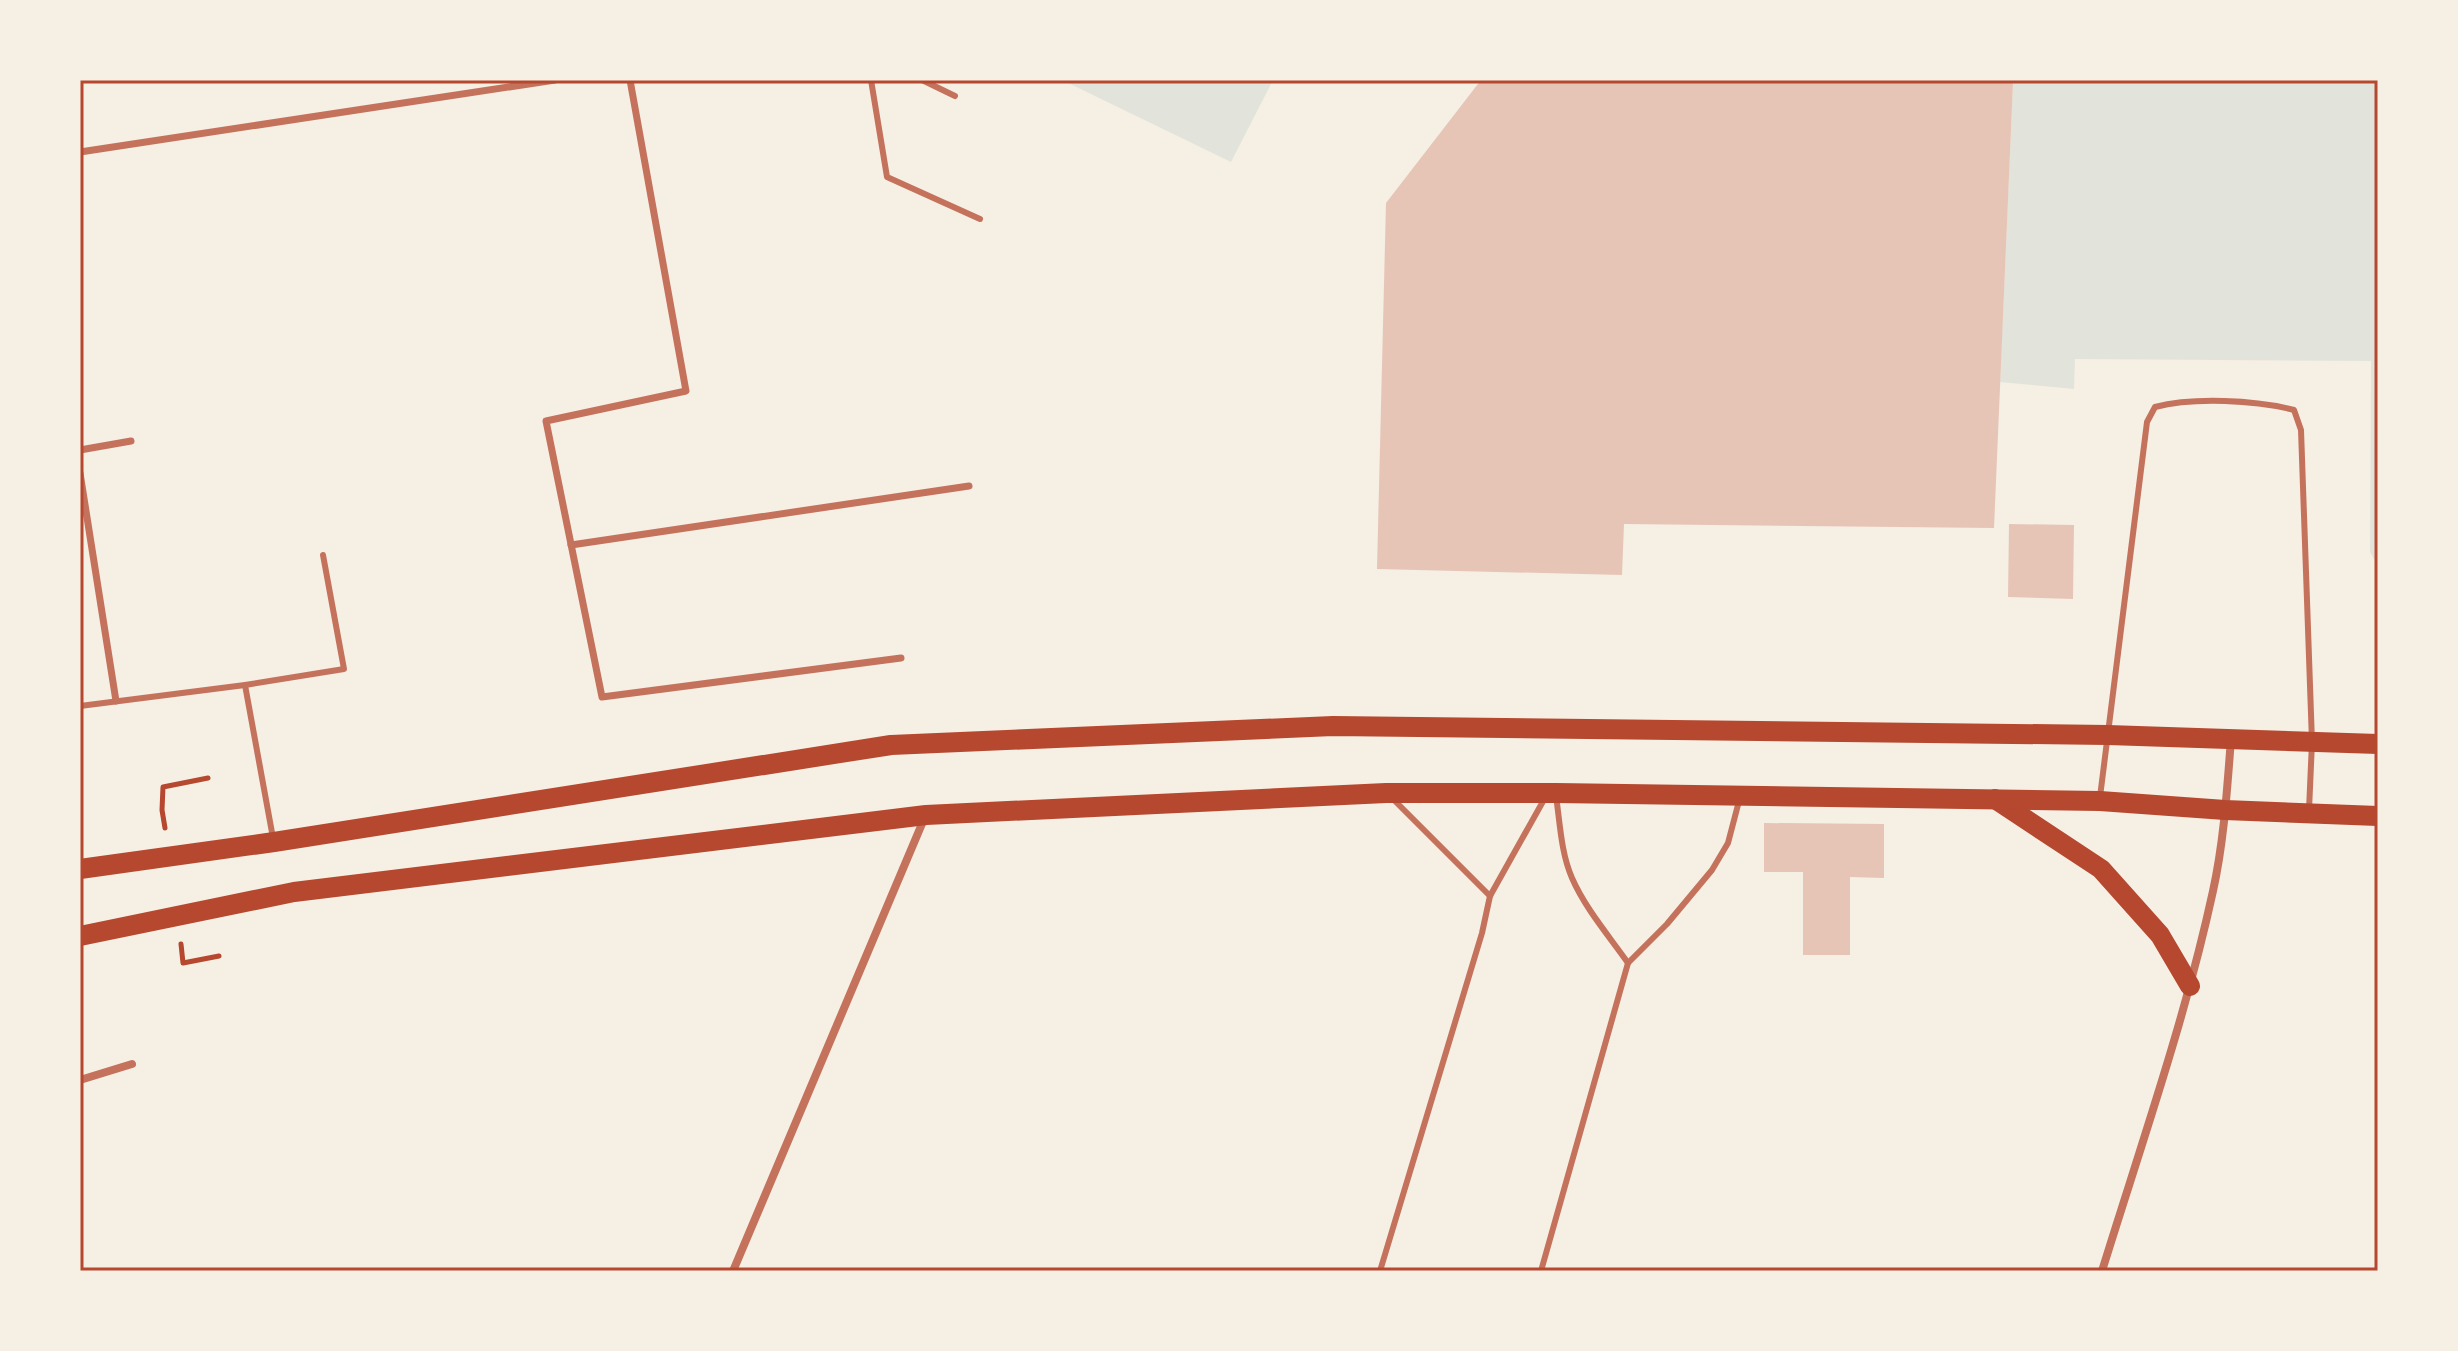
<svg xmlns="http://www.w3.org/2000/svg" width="2458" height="1351" font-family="'Varela Round',sans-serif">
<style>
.green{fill:#e2e4dc}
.building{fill:#e6c5b7}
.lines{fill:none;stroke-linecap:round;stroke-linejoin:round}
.path{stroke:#b5482f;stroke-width:5}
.service{stroke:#c5725c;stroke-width:6}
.pedestrian{stroke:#c5725c;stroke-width:7}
.minor{stroke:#c5725c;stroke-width:8}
.primary{stroke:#b5482f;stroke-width:20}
.neatline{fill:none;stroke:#b5482f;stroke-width:3}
</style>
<rect width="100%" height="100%" fill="#f6efe4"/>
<g class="green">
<path d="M1062,80H1273L1231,162Z"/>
<path d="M1974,80H2378V566L2370,552L2371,361L2075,359L2074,389L2000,382L2013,83Z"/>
</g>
<g class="building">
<path d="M1481,80H1978L2013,83L1994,528L1624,524L1622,575L1377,569L1386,203Z"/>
<path d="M2009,524L2074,525L2073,599L2008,597Z"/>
<path d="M1764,823L1884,824V878L1850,877V955H1803V872H1764Z"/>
</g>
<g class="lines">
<g class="path">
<path d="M165,828L162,810L163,787L208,778"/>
<path d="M181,944L183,963L219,956"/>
</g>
<g class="service">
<path d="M871,80L887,177L980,219"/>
<path d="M922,80L955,96"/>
<path d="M245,685L273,838"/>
<path d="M80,706L245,685L344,669L323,555"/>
<path d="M1556,796C1560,823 1561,853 1572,878C1585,908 1609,936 1628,963"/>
<path d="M1391,797L1490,896"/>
<path d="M2100,797L2147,422L2155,407C2193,397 2256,400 2294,410L2301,430L2312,742L2309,810"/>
<path d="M1380,1271L1482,933L1490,896L1546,796"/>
<path d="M1541,1271L1628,963L1667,924L1712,870L1728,843L1739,801"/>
</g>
<g class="pedestrian">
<path d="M630,80L686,391L546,421L602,697L901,658"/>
<path d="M80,152L555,80"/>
<path d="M80,450L131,441"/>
<path d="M80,473L116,701"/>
<path d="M571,545L969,486"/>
</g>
<g class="minor">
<path d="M80,1080L132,1064"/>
<path d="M733,1271L924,819"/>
<path d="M2102,1271C2141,1145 2185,1020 2213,891C2224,841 2227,790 2231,739"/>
</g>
<g class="primary">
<path d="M1995,799L2101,869L2160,935L2190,986"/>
<path d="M80,869L274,842L891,745L1333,726L2108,735L2378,744"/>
<path d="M80,936L294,892L926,815L1386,793H1556L2100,801L2225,810L2378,816"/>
</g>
</g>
<rect width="2458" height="1351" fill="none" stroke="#f6efe4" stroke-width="164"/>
<rect x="82" y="82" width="2294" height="1187" class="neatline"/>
</svg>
